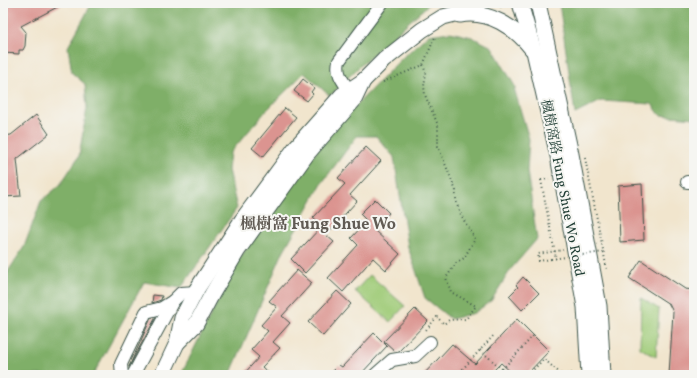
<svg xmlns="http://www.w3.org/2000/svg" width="697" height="378" font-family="Vollkorn,'Noto Serif TC',serif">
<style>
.green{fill:#9fcb77;stroke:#5f8456}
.forest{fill:#7faf68;stroke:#4f764e}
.building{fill:#db9490}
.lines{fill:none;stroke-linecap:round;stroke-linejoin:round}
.minor-casing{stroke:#3e564b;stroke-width:14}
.major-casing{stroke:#3e564b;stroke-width:17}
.path{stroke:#3e564b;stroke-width:2;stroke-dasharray:1 3;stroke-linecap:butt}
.minor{stroke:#fff;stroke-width:12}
.major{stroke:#fff;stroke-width:15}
.path-bridge{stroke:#3e564b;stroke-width:2;stroke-dasharray:1 3;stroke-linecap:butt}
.labels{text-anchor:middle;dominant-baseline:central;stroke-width:4;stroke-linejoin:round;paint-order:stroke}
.street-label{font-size:14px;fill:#1f3d34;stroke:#f6f6f2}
.quarter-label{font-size:16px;font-weight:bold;fill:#615b54;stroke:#f6f6f2}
</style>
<rect width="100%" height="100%" fill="#f6f6f2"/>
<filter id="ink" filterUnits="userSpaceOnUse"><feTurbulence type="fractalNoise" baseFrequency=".025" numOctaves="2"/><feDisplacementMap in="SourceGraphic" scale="8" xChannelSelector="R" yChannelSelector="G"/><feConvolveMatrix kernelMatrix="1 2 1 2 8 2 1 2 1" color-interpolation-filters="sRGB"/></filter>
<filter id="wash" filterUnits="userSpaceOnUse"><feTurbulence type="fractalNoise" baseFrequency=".012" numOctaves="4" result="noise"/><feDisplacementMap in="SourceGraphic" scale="16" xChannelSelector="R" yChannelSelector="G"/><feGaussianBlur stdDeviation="0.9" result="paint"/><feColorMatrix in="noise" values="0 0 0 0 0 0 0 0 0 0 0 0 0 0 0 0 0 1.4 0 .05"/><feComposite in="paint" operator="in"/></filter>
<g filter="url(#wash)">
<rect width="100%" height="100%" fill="#f1e5cd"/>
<g class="green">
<path d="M370,275L405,306L390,322L355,291Z"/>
<path d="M641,298L659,309L656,357L640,348Z"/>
</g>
<g class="forest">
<path d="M92,3H430L359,67L330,96L304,73L265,112L230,153L228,170L237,208L181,288L144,282L93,375H3V279L24,247L41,201L60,185L79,156L87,108L85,84L72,73L68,47Z"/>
<path d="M559,3H694V118L660,115L652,104L601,101L575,114Z"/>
<path d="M450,32L472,37L492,47L516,88H514L529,139L527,171L537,239L511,269L491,301L474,313L451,319L425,298L408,247L394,157L376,136H357L322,183L283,252L230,375H181L238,260L329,133L401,59L428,35Z"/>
</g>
<g id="blocks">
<g class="building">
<path d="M3,3H65L21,26L26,32L25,46L23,50H19V54L3,53Z"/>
<path d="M303,79L314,88L311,92L313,94L307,101L294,91Z"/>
<path d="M285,108L296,117L263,157L252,148Z"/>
<path d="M36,115L49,134L17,159L21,196L3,197V136L11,135Z"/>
<path d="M366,147L381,161L350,195L357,201L326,235L334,242L305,273L291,259L322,226L313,218L345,184L338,178Z"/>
<path d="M642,184L644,240L620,242L618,186Z"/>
<path d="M375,199L389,213L374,230L400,254L386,270L373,258L343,292L328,278L358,245L351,238L367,221L360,214Z"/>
<path d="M641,260L685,289L694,290V375H669L673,312L669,304L629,278Z"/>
<path d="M297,270L312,283L282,316L290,323L273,342L280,348L262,367L271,375H243L259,357L251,350L268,331L261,325L277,307L269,301Z"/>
<path d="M523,277L539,293L522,310L509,296L518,287L516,285Z"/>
<path d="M337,291L351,304L323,336L308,322Z"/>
<path d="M153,295L162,296L161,300L152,303Z"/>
<path d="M415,309L428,321L399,351L396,352L384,341Z"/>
<path d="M156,317L129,367L151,318Z"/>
<path d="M517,319L549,351L526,375H514L501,363L489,375H423L452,344L475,364Z"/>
<path d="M374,333L387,346L360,375H329L339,365L342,367Z"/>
</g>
</g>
</g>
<g filter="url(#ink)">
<use href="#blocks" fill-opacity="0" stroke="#3e564b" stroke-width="1"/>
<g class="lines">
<defs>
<g id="minor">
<path d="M349,90C342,80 336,73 339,61L382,3"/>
<path d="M687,182H694"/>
<path d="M122,375L121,364L146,312L162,308L173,301"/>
<path d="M133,375L173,301L181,293L196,292"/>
<path d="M375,375L392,360L415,356L430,342"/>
</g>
<g id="major">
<path d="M520,3L534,51L558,156L585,307L589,375"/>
<path d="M538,3L571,154L599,306L603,375"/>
<path d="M460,15C489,10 515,27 532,49"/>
<path d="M177,343L196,324L212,294L238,250L307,154L354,100L363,81"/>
<path d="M162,375L177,343L182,318L197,289L242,220L296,147L342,95L363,81L384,60L422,30L443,17L463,12L479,3"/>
</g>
</defs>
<use href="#minor" class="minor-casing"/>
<use href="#major" class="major-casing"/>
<g class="path">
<path d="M500,7L505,3"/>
<path d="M423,65L426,73L424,86L425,95L438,125V146L456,191C454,209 467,224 475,239L464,258L456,263L446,278L451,292L476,306L466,319L449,320L444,324L437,317L425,331"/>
<path d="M383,82L423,65L435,37"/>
<path d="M585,158L607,270"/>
<path d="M541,180L549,179"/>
<path d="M551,259L539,261L538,254L563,250"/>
<path d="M480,350L509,375"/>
<path d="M457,375L495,334"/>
<path d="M497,375L535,334"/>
<path d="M528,375L544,359L562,375L572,373"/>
</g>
<use href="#minor" class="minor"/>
<use href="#major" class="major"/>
<g class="path-bridge">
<path d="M541,180L556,259"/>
<path d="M551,259L604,252"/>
</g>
</g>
</g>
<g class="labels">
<g class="street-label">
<text transform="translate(562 188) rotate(79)">楓樹窩路 Fung Shue Wo Road</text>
</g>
<g class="quarter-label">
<text x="318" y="225">楓樹窩 Fung Shue Wo</text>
</g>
</g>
<rect width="697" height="378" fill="none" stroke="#f6f6f2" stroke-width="16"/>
</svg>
